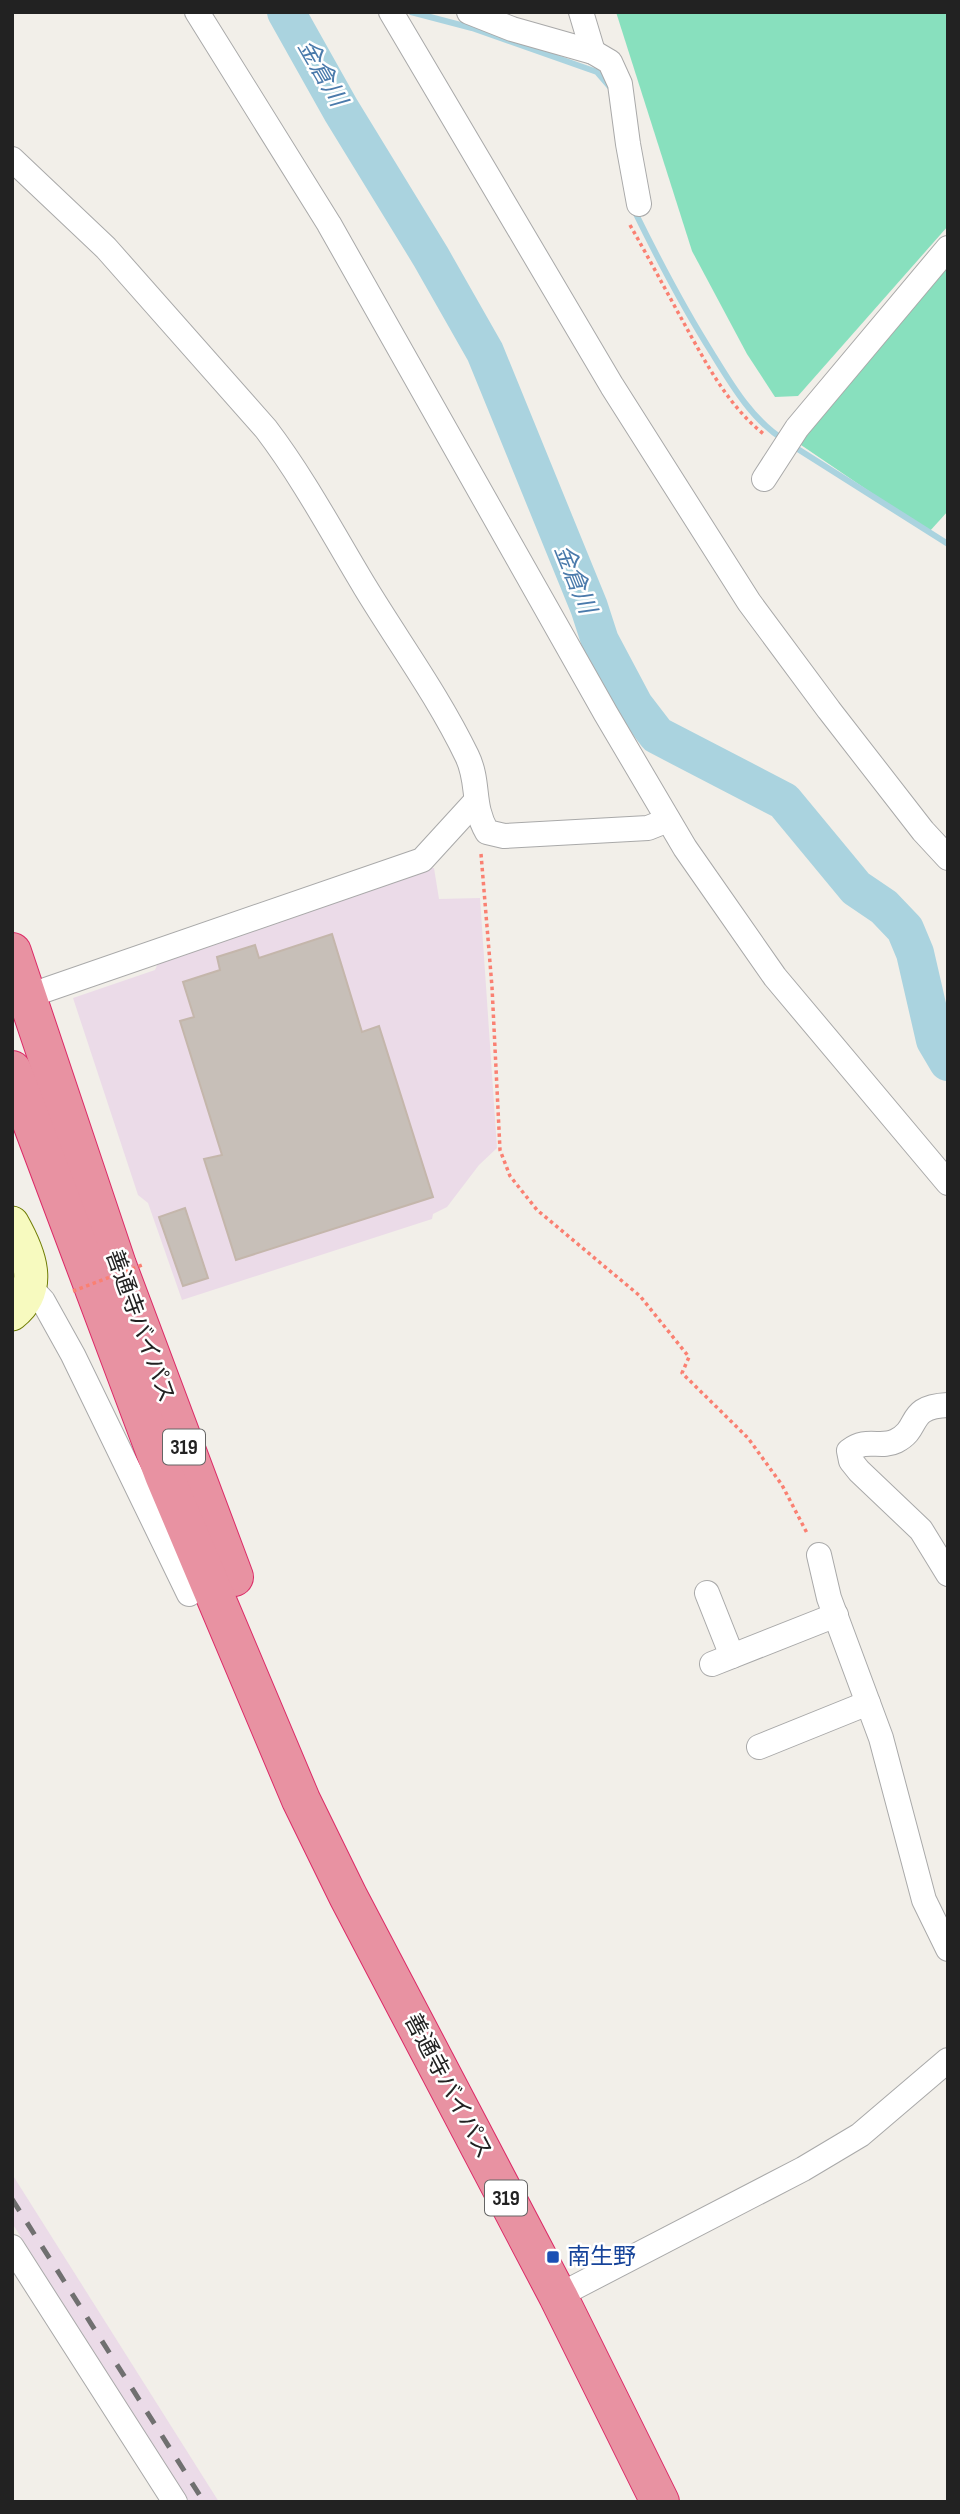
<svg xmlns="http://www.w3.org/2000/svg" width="960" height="2514" font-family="'Sofia Sans Condensed','Noto Sans JP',sans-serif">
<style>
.industrial{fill:#ebdbe8}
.pitch{fill:#88e0be}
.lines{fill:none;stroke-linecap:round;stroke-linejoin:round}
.stream{stroke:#aad3df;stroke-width:6}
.river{stroke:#aad3df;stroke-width:38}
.building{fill:#c7bfb8;stroke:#c4b6ab;stroke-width:2}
.street-casing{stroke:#a9a9a9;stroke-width:26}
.secondary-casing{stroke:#707d05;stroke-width:35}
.highway-casing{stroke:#dc2a67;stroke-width:40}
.path{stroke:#fa8072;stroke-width:3.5;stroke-dasharray:3.5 3.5;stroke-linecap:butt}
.street{stroke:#fff;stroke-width:24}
.secondary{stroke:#f7fabf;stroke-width:33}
.highway{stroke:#e892a2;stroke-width:38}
.rail{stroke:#707070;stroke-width:5;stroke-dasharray:14 14;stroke-linecap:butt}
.path-bridge{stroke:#fa8072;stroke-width:3.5;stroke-dasharray:3.5 3.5;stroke-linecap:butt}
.transit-dot{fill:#1a4fb4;stroke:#fff;stroke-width:2.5}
.labels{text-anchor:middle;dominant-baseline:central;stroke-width:5;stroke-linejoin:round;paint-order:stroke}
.shield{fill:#fff;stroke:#646464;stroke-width:2}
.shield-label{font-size:21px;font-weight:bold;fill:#222}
.street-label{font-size:23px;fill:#222;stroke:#fff}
.transit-label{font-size:23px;fill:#164399;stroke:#fff;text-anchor:start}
.water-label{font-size:24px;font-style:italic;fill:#4a7aab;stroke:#fff}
</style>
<rect width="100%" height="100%" fill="#f2efe9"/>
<g class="industrial">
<path d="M424,868H434L439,899L480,898L497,1148L479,1165L447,1207L433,1214L432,1219L182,1300L148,1203L138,1195L73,998L155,970L162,954Z"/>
<path d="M12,2174L219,2502H189L12,2223Z"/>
</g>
<g class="pitch">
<path d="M616,12H948V226L798,396L775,397L747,354L692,251Z"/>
<path d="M948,267V511L929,532L801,445L807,432Z"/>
</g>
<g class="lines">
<g class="stream">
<path d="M411,12L472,28L597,72L610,87"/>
<path d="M634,210C658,259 683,307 712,353C731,384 752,420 784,440"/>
<path d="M793,446L948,544"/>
</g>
<path class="river" d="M286,12L341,110L431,257L485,352L589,607L600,641L634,705L657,735L784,801L856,888L884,907L905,929L915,953L935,1040L948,1062"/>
</g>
<g class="building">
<path d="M332,934L362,1032L379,1026L433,1197L236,1260L204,1159L222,1155L180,1021L194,1017L183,982L220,970L217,957L255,945L259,958Z"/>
<path d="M185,1208L208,1278L183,1286L159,1217Z"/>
</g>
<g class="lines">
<defs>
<g id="street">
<path d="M197,12L329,224L606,714L685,848L775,977L948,1183"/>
<path d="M391,12L612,386L749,602L829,710L923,831L948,858"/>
<path d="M469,12L512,29L593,52L610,62L620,84L628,144L639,204"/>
<path d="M581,12L593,52"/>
<path d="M12,159L106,248L266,429C304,479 333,534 365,587C399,643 438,696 467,756C480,783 471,804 487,832L504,836L648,828L668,820"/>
<path d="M764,479L797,428L948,248"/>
<path d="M28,996L422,860L475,802"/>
<path d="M30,1287L43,1301L73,1355L189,1594"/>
<path d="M948,1405C905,1407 922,1428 896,1441C880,1449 867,1437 849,1451L851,1461L859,1471L921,1530L948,1574"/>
<path d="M819,1555L829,1598L881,1738L924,1900L948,1949"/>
<path d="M707,1593L732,1656"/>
<path d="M712,1664L836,1615"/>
<path d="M759,1747L868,1703"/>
<path d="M12,2247L175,2502"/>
<path d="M558,2296L803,2169L860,2135L948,2060"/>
</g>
<path id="secondary" d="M12,1223C29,1253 44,1288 12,1314"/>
<g id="highway">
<path d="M12,952L117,1265L234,1577"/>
<path d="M12,1070L164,1475L301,1800L348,1896L558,2296L660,2502"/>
</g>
</defs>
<use href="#street" class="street-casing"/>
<use href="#secondary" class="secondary-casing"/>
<use href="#highway" class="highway-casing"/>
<g class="path">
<path d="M630,225C647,255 663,285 680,316C703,357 726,405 765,435"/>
<path d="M481,854L492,987L500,1150L510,1176L537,1210L640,1296L689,1357L682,1373L748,1438L782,1485L808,1535"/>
</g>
<use href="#street" class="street"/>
<use href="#secondary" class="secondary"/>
<use href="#highway" class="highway"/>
<path class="rail" d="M12,2199L204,2502"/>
<path class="path-bridge" d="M73,1291L142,1265"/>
</g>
<rect class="transit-dot" x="546" y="2250" width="14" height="14" rx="3.5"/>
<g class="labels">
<g class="shield">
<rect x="163" y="1429.5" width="42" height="35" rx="5"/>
<rect x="485" y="2180.5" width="42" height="35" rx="5"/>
</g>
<g class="shield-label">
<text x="184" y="1447">319</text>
<text x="506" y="2198">319</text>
</g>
<g class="street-label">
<text transform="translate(140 1326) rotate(70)">善通寺バイパス</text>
<text transform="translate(448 2086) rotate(62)">善通寺バイパス</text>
</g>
<g class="transit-label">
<text x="567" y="2257">南生野</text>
</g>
<g class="water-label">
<text transform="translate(322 73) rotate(60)">金倉川</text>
<text transform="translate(575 579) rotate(68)">金倉川</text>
</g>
</g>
<rect width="960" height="2514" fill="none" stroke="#222222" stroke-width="28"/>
</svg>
